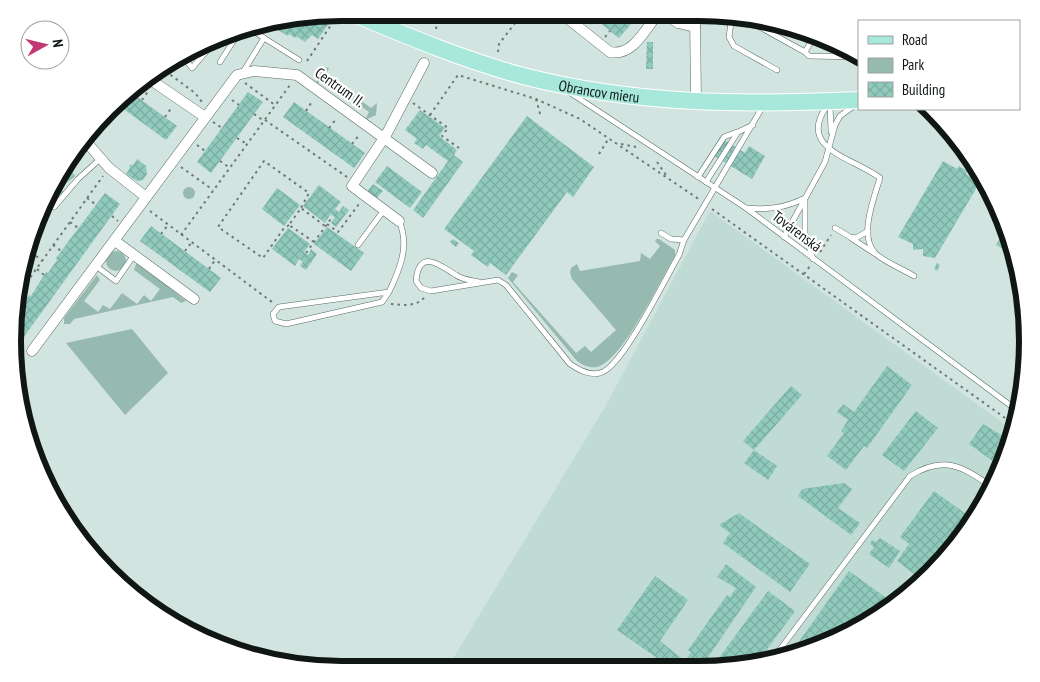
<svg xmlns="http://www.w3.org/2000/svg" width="1040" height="682" font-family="'PT Sans Narrow',sans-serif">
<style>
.built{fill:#bfdbd4}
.green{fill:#96b9b0}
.building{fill:url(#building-cross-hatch)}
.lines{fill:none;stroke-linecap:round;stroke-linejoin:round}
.service-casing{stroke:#596a66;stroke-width:6}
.minor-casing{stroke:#596a66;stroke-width:11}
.primary-casing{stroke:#fff;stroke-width:18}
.path{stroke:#6d7a76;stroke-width:2;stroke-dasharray:2.5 4;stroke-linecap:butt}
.service{stroke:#fff;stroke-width:5}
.minor{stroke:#fff;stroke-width:10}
.primary{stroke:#a7e8db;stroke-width:16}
.labels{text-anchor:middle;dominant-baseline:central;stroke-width:4.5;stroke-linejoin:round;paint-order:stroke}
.street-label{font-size:15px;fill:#0f1614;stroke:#fff}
.rim{fill:none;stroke:#0f1614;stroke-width:6}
</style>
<defs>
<pattern id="building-cross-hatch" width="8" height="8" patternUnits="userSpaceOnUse" patternTransform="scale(1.25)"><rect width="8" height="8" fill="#90cabc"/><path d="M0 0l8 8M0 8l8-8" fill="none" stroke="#7bada1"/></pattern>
</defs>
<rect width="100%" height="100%" fill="#d1e4df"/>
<path class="built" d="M710,211L1014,431L1010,447L983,505L946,558L899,602L844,636L784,658L720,669L448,667L605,407Z"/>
<g class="green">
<path d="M324,67L329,68L326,75L371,108L377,103L376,115L365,120L369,112L323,79L317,84L315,73Z"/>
<circle cx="189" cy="193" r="6"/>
<path d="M656,239H659L675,250V256C659,282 627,351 602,365C594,370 584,366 577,361L508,278L512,272L518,275L513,282L576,353L585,346L591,352L616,330L572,279L570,272L571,268L577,264L580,271L640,261L641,253L650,259L660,246L655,241Z"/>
<path d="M30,249L37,255L24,272Z"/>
<circle cx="116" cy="261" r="10"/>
<path d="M136,264H140L186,301L181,303L173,297L74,319L70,324H64V318L97,275L100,280L84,301L98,312L103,305L110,309L122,293L137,304L144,295L151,301L160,289L134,270Z"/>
<path d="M132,329L168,373L125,415L66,343Z"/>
</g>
<g class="building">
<path d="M589,14H622L632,23L619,38Z"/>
<path d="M318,16L329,23L318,39L312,35L305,42L296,36L295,38L289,34L288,36L278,30L280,26L275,23Z"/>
<path d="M647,42H653V69H646Z"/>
<path d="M248,92L263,102L211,173L197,162Z"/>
<path d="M132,93L177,126L166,140L118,105Z"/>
<path d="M294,102L365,153L354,168L283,117Z"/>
<path d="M420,110L445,128L439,136L457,150L454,155L463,162L423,218L413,210L448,161L426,145L423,149L414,143L417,139L405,130Z"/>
<path d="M527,116L594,167L573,197L567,192L506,275L490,263L488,267L471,255L474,251L444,229Z"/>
<path d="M720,137L745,153L749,146L765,156L752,179L711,154Z"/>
<path d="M137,159L146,166L147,174L143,180L137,181L126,174L130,168L129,165H133Z"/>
<path d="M943,161L957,169L959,166L967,171L966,174L980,182L935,258L923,256V249L913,250V244L898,237Z"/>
<path d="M66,165L75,176L60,188L64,192L58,197L52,190Z"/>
<path d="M387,166L422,192L410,208L375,182Z"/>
<path d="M373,184L383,191L375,200L366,193Z"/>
<path d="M319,185L341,202L335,209L339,212L343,206L349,210L336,227L331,223L335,217L331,214L325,223L303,206Z"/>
<path d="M277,188L300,205L284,226L262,209Z"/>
<path d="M105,193L120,204L18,345L16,343L13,320L23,306L22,305L29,295L31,296L46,272L48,273L57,260L56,258Z"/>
<path d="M46,204L51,213L44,220L39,213Z"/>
<path d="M151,226L221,278L210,292L140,241Z"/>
<path d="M327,227L364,253L351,271L314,244Z"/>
<path d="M288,228L310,244L304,252L308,255L311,249L317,254L306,270L300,266L303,262L299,259L295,266L272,249Z"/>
<path d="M1006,228L1016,256L996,245Z"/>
<path d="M453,239L459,243L456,247L450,242Z"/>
<path d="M937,263L940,265L937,271L934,269Z"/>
<path d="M887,366L912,385L867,448L864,446L846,470L827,456L844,433L841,431L848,420L837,412L843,404L854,412Z"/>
<path d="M791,386L802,395L754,450L743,441Z"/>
<path d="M916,411L938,428L904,471L882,455Z"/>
<path d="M983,424L1011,441L1001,467L969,444Z"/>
<path d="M754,450L777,466L768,480L744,463Z"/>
<path d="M844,483L852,489L838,508L860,523L851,535L798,496L802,489Z"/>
<path d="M934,491L973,519L946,558L922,580L897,561L909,544L900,537Z"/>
<path d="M739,513L810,564L790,592L723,543L730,533L719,525Z"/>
<path d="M880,538L900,551L889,568L869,554L874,547L870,544L872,540L876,542Z"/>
<path d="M726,564L756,587L700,669H675L672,666L671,668L617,630L655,576L688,600L660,641L685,661L691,652L688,650L727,595L730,597L736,588L717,577Z"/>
<path d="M849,571L895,604L844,636L807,650L798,643Z"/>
<path d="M768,591L795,611L757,663L732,667L719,658Z"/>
</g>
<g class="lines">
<defs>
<g id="service">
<path d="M732,15L729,37L734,46L777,70"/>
<path d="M738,15L805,52"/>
<path d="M814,37L805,52L809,56L859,57"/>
<path d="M264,38L299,60"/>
<path d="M183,56L192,68L216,40"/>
<path d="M220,62L241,29"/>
<path d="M243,72L264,38L249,28"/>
<path d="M569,92L746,208L1018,411"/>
<path d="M830,103L831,132"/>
<path d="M827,106C796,149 854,158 880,178C874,198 858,237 876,254C886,263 903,269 914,276"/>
<path d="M698,177L724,137L737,132"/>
<path d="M706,182L738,132L753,125"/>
<path d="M47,198L54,207L78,179L100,159"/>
<path d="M805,201V234L813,259"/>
<path d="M746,208C768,210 785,208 805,198"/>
<path d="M835,228L850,237L856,238L868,231"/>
<path d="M661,233L671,239L684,240"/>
<path d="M784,237L825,162L835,125L840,116L855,105"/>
<path d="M851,238L874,253"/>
<path d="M358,245L384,210"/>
<path d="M96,266L116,281L134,255"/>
<path d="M479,282C471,280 463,280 456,275C442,267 419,246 416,281L421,288L431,291L498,280L506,285L570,364C580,371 595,378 606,370C628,355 664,281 679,255L684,240L763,106"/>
<path d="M389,292L382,302L286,324L275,321L273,314L279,307L389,292C400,269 410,245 399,221"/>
<path d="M772,660L910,476C944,455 962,466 992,487"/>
</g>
<g id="minor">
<path d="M562,14L610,52C632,57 645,30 657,15"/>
<path d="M666,15L678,23L695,27"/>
<path d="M695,15L696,102"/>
<path d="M148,78L205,117"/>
<path d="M83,138L109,168L146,197"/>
<path d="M399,221L352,186L386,135L424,63"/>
<path d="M115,241L194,299"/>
<path d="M32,351L237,75L254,71L297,75L432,173"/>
</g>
<g id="primary">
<path id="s1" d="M352,13C407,36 464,60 523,76C636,105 743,105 859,100"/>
</g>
</defs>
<use href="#service" class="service-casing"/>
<use href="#minor" class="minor-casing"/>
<use href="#primary" class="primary-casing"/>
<g class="path">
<path d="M590,24L594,18"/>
<path d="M436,29L439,13"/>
<path d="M605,37L610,31"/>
<path d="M498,52L499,44L522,14"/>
<path d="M307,61L335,19"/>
<path d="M160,67L195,93L202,102"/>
<path d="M245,83L275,105"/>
<path d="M536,99L541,117"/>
<path d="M142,100L149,90"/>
<path d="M232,100L239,105"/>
<path d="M413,103L448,128L442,136L459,148"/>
<path d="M306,111L313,100"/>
<path d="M254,114L264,121"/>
<path d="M430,115L458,75L536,99L580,119L700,200"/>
<path d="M165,117L172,107"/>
<path d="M265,120L347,177"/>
<path d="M213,122L222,128"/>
<path d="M329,128L337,118"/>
<path d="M237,138L247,144"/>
<path d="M352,144L360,134"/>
<path d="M621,144L636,147"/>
<path d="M197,145L205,151"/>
<path d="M599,154L609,138"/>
<path d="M220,161L230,168"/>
<path d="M657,162L666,175"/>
<path d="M181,167L213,190"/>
<path d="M87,198L95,204"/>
<path d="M712,209L1015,425"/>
<path d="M150,211L272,302"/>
<path d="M112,216L118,221"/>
<path d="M70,222L78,228"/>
<path d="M327,224L338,232L359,204"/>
<path d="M289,225L284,228L263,258L218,227L264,161L309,193L301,208"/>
<path d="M161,234L168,225"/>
<path d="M181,235L290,85"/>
<path d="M314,242L289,225L301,208L325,226"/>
<path d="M53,245L61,251"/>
<path d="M185,251L191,243"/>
<path d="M820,252L831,235"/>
<path d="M306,253L333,216"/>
<path d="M36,256L42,261"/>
<path d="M37,269L44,275"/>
<path d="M209,269L215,260"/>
<path d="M804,274L810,266"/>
<path d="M19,293L103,176"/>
<path d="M20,293L27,298"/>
<path d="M391,304C403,305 415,307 424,298"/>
<path d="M16,350L22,352"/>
</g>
<use href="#service" class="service"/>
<use href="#minor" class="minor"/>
<use href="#primary" class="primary"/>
</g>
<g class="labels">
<g class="street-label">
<text transform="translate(340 87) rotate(35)">Centrum II.</text>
<text stroke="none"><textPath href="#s1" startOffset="260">Obrancov mieru</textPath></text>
<text transform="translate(797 231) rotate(37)">Továrenská</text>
</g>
</g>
<path d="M0 0H1040V682H0ZM341 21H699A320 320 0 0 1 1019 341V341A320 320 0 0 1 699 661H341A320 320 0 0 1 21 341V341A320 320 0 0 1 341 21Z" fill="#fff" fill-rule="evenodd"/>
<path class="rim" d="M341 21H699A320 320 0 0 1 1019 341V341A320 320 0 0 1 699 661H341A320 320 0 0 1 21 341V341A320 320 0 0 1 341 21Z"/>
<rect x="858" y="20" width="162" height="90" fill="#ffffff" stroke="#9fa2a1"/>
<rect x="868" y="36" width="25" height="8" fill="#a7e8db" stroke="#9fa2a1"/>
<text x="902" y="45" font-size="15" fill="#0f1614">Road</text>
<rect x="868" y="58" width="25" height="15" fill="#96b9b0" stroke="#9fa2a1"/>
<text x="902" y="70" font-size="15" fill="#0f1614">Park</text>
<rect x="868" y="82" width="25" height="15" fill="url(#building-cross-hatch)" stroke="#9fa2a1"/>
<text x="902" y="95" font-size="15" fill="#0f1614">Building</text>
<g transform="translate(45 45) rotate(82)"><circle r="24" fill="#ffffff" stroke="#9fa2a1"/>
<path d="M0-4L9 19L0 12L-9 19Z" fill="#c23873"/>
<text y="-8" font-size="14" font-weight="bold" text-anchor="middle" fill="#0f1614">N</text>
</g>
</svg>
